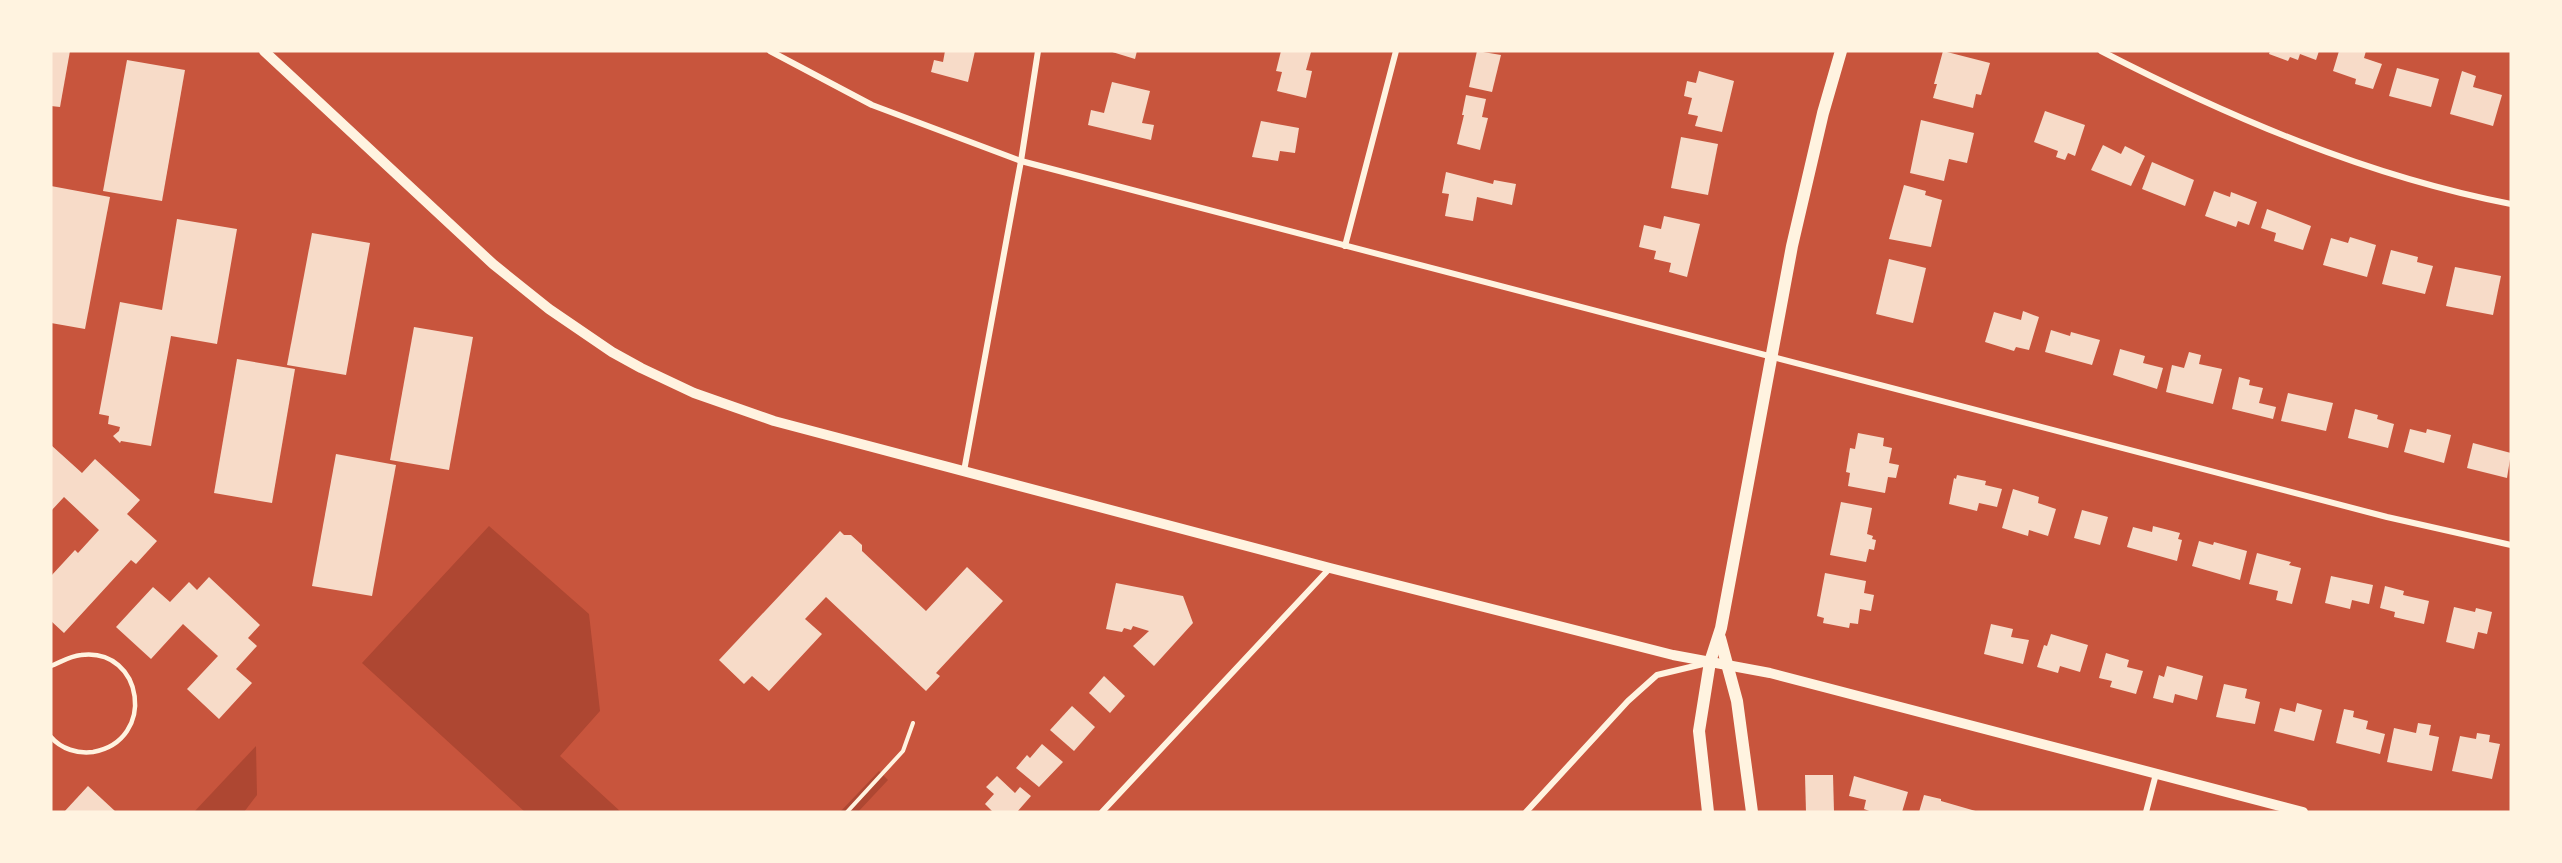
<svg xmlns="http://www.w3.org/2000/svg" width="2562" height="863" font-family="Figtree,sans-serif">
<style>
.green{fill:#ae4732}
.building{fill:#f7dbc8}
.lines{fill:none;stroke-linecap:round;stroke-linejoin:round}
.path{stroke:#fff3e0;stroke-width:4}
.service{stroke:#fff3e0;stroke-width:4.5}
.minor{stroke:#fff3e0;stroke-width:6}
.tertiary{stroke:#fff3e0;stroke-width:10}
.secondary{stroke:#fff3e0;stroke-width:12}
</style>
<rect width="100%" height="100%" fill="#c8553d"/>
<g class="green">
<path d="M489,526L589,614L600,711L560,756L621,812H525L362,663Z"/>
<path d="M256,746L257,795L244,812H194Z"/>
<path d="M879,771L888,780L858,812H840Z"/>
</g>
<g class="building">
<path d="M51,51H70L60,107L51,106Z"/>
<path d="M945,51H975L968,82L931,72L934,60L943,62Z"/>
<path d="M1109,51H1137L1135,59Z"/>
<path d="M1281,51L1311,52L1306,70L1312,71L1306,98L1277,91L1282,72L1276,71Z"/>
<path d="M1477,51L1501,55L1492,92L1469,87Z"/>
<path d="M1943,51L1990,63L1981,95L1976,94L1973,108L1933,98L1937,84H1934Z"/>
<path d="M2270,51H2319L2316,60L2300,54L2298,60L2290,57L2288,61L2269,54Z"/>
<path d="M2339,51H2366L2364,58L2382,64L2373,89L2355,84L2356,79L2333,71Z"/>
<path d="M127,60L185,70L162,201L103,191Z"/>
<path d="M2397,68L2439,79L2431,107L2389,96Z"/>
<path d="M1699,71L1734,81L1722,132L1695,126L1698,116L1688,114L1692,98L1684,96L1687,81L1696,83Z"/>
<path d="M2462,71L2476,76L2473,87L2502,95L2493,126L2450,114Z"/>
<path d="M1112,82L1150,91L1142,123L1154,125L1151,140L1088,125L1091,110L1104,113Z"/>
<path d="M1466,95L1486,99L1482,117L1488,118L1480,150L1457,144L1464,115H1462Z"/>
<path d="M2045,111L2085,125L2075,156L2068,153L2065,160L2056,157L2058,151L2034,142Z"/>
<path d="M1921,120L1974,133L1967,163L1949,159L1944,181L1910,173Z"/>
<path d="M1261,121L1299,128L1295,153L1280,151L1278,161L1252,157Z"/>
<path d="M1681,137L1718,144L1708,195L1671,188Z"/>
<path d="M2103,145L2121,154L2125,146L2145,156L2131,186L2091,170Z"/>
<path d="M2152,162L2194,180L2185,206L2142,189Z"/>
<path d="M1446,172L1493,184L1494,180L1516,184L1512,205L1477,197L1473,221L1445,216L1449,194L1442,193Z"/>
<path d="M1904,185L1926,191L1925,195L1942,200L1931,247L1889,239Z"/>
<path d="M51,186L110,197L85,329L51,323Z"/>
<path d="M2214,191L2230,197L2231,192L2257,202L2249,225L2238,221L2236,227L2205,216Z"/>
<path d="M2267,209L2311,226L2303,250L2274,241L2276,233L2261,228Z"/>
<path d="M1664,216L1700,224L1687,277L1669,272L1671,263L1654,259L1656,251L1639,247L1644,225L1661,229Z"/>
<path d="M177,219L237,229L217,344L171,336L151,446L121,441L120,443L113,436L119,431L120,427L108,424L109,416L99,414L120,302L162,310Z"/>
<path d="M312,233L370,243L346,375L287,365Z"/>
<path d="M2350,237L2376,245L2367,277L2323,265L2331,238L2348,243Z"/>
<path d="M2391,250L2418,257L2417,262L2433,266L2425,294L2382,284Z"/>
<path d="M1889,259L1926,268L1913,323L1876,314Z"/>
<path d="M2455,267L2501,276L2493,315L2446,306Z"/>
<path d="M2023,311L2039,317L2029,350L2016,347L2014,351L1985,342L1994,312L2021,320Z"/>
<path d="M414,327L473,337L449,470L390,460Z"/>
<path d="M2051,330L2070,336L2071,332L2100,340L2092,365L2045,352Z"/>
<path d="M2120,349L2145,356L2143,363L2163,368L2157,389L2113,375Z"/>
<path d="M2189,352L2201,355L2199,364L2222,369L2213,404L2166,392L2172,365L2184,368Z"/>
<path d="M237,359L295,369L272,503L214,493Z"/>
<path d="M2239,377L2250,380L2249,385L2263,388L2259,403L2276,407L2273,419L2232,409Z"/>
<path d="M2288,393L2333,403L2326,431L2281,421Z"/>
<path d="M2355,409L2378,415L2377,419L2394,424L2388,448L2348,438Z"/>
<path d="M2410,429L2426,433L2427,429L2451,435L2444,463L2404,452Z"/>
<path d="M1858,433L1884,438L1883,446L1892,448L1889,463L1899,465L1896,478L1888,477L1885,493L1848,486L1850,473L1846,472L1850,448L1855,449Z"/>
<path d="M2473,443L2511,453L2507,478L2467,468Z"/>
<path d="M51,445L82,473L95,459L140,500L127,514L157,541L136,564L131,560L64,633L51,621V576L75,550L78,553L99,530L64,497L51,511Z"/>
<path d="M336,454L396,465L372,596L312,586Z"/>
<path d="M1957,475L1986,481L1985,485L2002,489L1997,507L1979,503L1977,511L1949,504L1954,478L1956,479Z"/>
<path d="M2013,489L2039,497L2038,503L2056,509L2048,536L2029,530L2028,536L2002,528Z"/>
<path d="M1841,502L1872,508L1867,534L1873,536L1872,539L1876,540L1874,550L1869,549L1866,562L1830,555Z"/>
<path d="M2082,510L2108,517L2100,545L2074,538Z"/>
<path d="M2153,526L2180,533L2178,539L2182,540L2177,561L2127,547L2133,527L2152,532Z"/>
<path d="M840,531L844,535H851L862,545V551L926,611L967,567L1003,601L936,673L940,676L926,691L826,597L805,619L822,634L769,691L752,676L744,684L719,660Z"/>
<path d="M2199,541L2213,545L2214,542L2247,551L2240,580L2192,566Z"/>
<path d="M2257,553L2291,562L2289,565L2301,568L2292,604L2276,600L2278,591L2249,584Z"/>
<path d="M1825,573L1866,581L1864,593L1874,595L1871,611L1860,609L1858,624L1850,623L1849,628L1823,623L1824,618L1817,616Z"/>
<path d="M2331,576L2373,585L2369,604L2352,600L2350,609L2325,603Z"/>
<path d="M209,577L260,625L248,638L257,646L236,669L252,683L219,719L187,689L218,656L183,624L151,659L116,627L153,587L170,602L189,582L197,590Z"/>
<path d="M1116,583L1183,596L1193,623L1154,666L1133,646L1149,631L1133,626L1131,630L1124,628L1122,632L1106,629Z"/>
<path d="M2385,586L2404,591L2403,595L2429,601L2424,624L2394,617L2395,612L2380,608Z"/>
<path d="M2454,607L2475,612L2476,608L2492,612L2487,634L2478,632L2474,649L2446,642Z"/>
<path d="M1991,624L2013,629L2011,637L2029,640L2023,664L1984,654Z"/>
<path d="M2051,634L2088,645L2080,672L2060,666L2058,673L2037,667L2044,645L2047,646Z"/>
<path d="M2106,653L2129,660L2127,667L2143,671L2136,694L2110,687L2112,681L2099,678Z"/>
<path d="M2167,666L2203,676L2197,700L2175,694L2173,703L2153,698L2159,675L2164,677Z"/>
<path d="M1104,676L1125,696L1110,713L1089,693Z"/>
<path d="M2224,684L2247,689L2245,698L2260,702L2255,724L2216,717Z"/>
<path d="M2297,703L2322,710L2314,741L2274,731L2280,708L2295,712Z"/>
<path d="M1072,706L1095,727L1074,751L1050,730Z"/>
<path d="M2344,709L2354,711L2353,717L2368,721L2366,729L2385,734L2380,754L2336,743Z"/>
<path d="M2418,723L2431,725L2429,735L2439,737L2432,771L2387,762L2394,728L2416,733Z"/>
<path d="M2477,733L2490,735L2489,742L2500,744L2492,779L2452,771L2460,736L2476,739Z"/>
<path d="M1042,744L1063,762L1039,787L1016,768L1027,755L1030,758Z"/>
<path d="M1805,775H1833L1834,812H1806Z"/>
<path d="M997,776L1015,793L1020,787L1031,796L1017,812H993L985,804L994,794L986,787Z"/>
<path d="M1854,776L1908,792L1902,812H1872L1864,809L1866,800L1849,796Z"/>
<path d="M88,786L116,812H64Z"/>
<path d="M1924,795L1941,799V801L1979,812H1919Z"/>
</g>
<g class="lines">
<path class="path" d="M847,812L903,751L913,723"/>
<path class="service" d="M51,666C61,662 70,656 81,655C144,647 157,741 93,752C78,754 61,749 51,737"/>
<g class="minor">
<path d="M770,51L872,105L1021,161L2387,517L2511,545"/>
<path d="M2101,51C2231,118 2367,176 2511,204"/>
<path d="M1345,246L1396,51"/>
<path d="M964,471L1021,161L1038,51"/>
<path d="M1102,812L1330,568"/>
<path d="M1526,812L1628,701L1657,675L1703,664"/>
<path d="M2146,812L2156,774"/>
</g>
<path class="tertiary" d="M264,51L493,264L549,309L612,352L641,368L694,393L774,421L1330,568L1673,655L1770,673L2303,812"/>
<g class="secondary">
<path d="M1720,638L1737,701L1752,812"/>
<path d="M1708,812L1699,731L1710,662L1721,628L1792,246L1823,113L1841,51"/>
</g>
</g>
<rect width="2562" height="863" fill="none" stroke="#fff3e0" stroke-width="105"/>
</svg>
